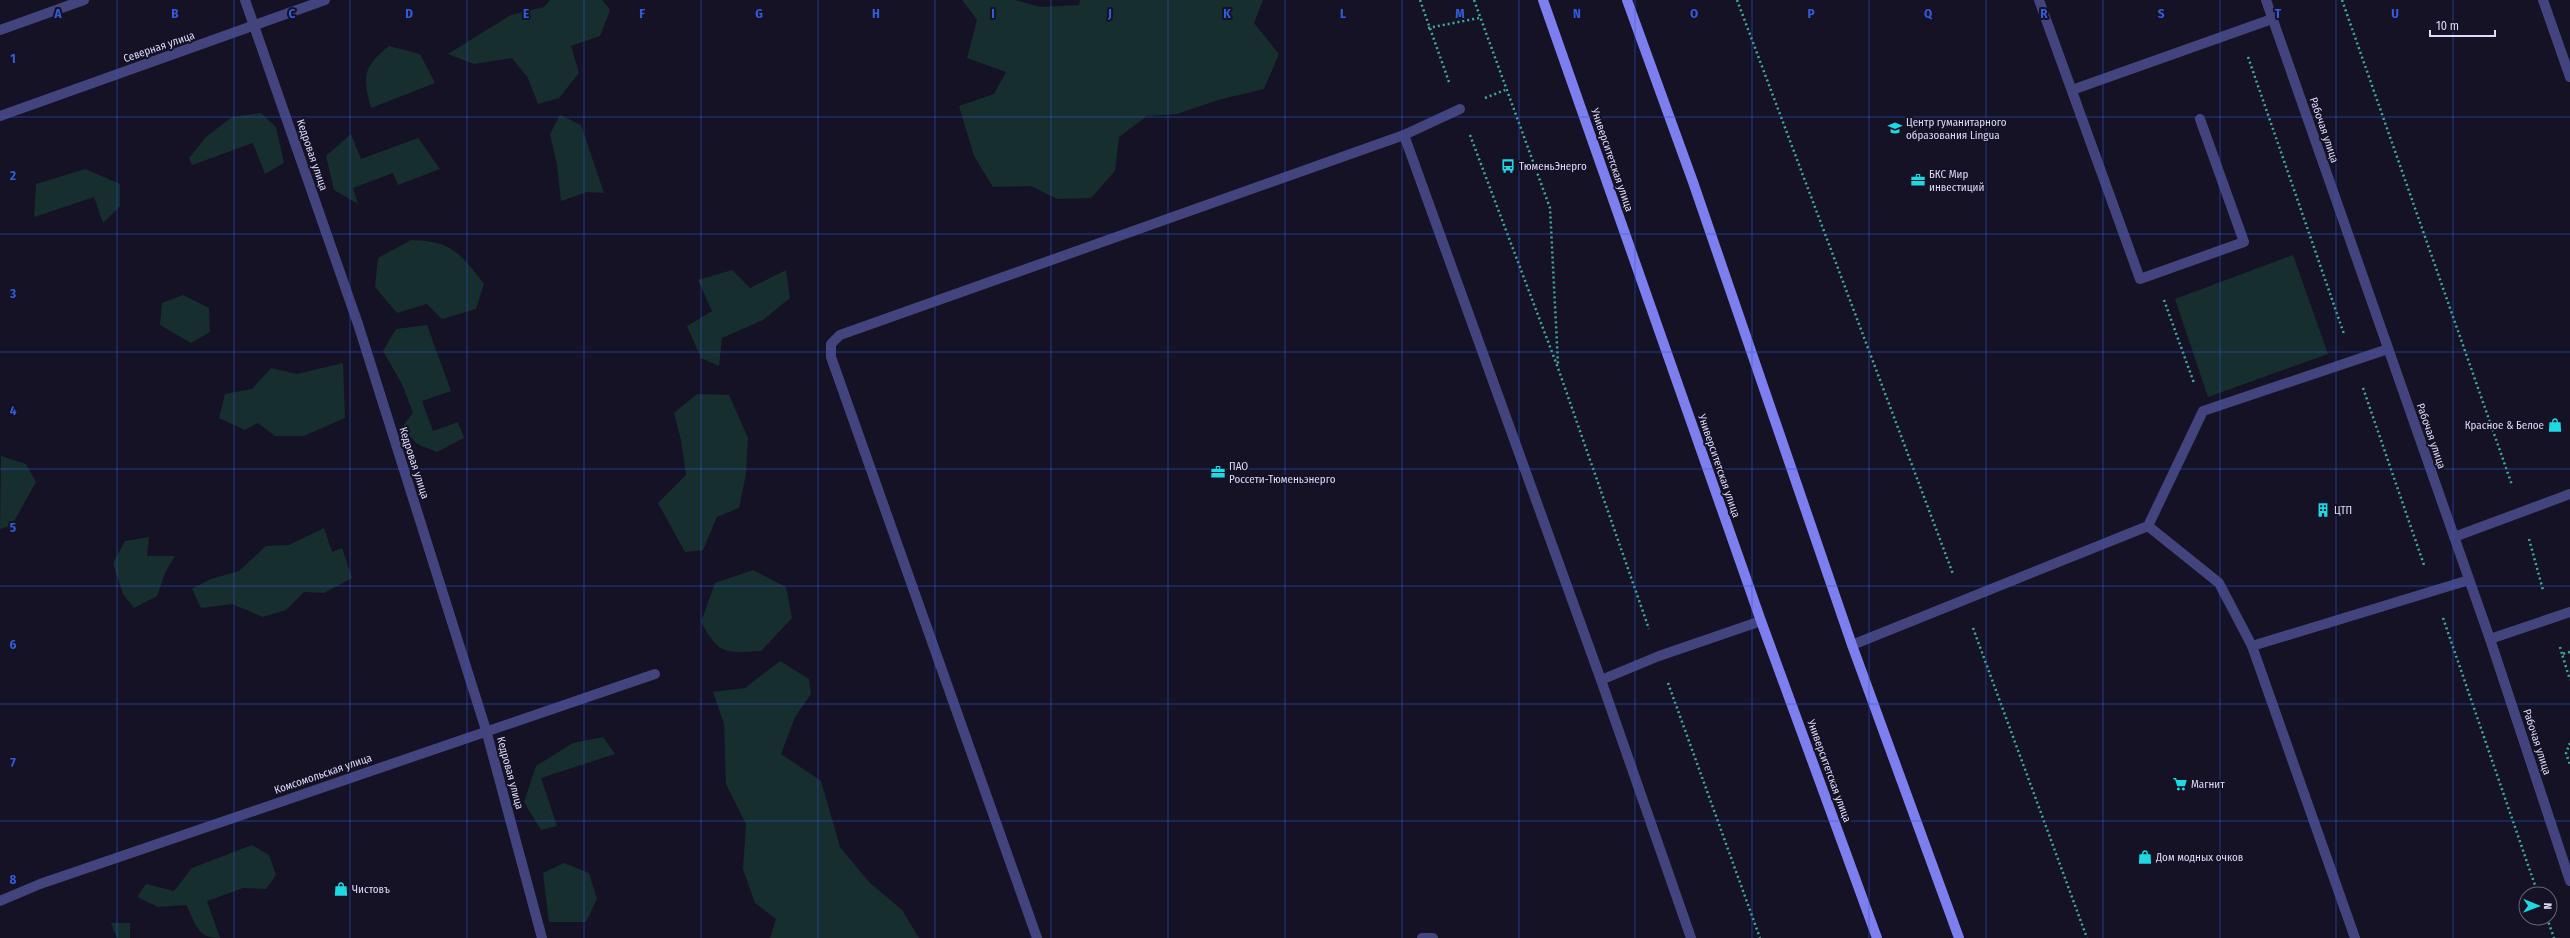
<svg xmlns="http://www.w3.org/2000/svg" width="2570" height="938" font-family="'Fira Sans Condensed',sans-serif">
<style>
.green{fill:#162e2d}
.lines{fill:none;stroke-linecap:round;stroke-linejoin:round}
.path{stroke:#3faba0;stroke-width:2.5;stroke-dasharray:2 3;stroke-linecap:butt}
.service{stroke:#43437e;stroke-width:10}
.minor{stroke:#43437e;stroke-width:10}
.tertiary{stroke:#43437e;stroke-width:10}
.secondary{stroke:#7e7fef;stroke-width:10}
.grid{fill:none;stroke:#305cdc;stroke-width:1;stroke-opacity:0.55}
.labels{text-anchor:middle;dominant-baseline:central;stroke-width:4;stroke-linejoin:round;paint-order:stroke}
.street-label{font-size:11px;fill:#dddbfb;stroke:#151225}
.poi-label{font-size:11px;fill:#dddbfb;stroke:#151225;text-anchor:start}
.grid-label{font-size:13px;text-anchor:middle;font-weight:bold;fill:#305cdc;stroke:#151225;stroke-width:4;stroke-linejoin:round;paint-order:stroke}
</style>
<rect width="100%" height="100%" fill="#151225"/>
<g class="green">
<path d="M550,0H602L610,10L600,36L571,46L579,73L559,98L538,104L528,78L512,58L474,64L448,54L511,15L544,7Z"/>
<path d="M962,0H1015L1041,7L1079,5L1080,0H1263L1254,23L1279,54L1264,89L1218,100L1177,114L1147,116L1119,137L1115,171L1091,198L1057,199L1031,186L993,187L974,156L959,106L994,94L1006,72L967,58L977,20Z"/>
<path d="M389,46L420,54L435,83L371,108C362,76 363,67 389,46Z"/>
<path d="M261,113L276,127L284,163L265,174L253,143L192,165L189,158L206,137L232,117Z"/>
<path d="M560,115L581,125L604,193L587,192L561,201L557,165L550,134Z"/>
<path d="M351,134L361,159L418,138L440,169L398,185L393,173L353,188L358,204L334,190L326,156Z"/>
<path d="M85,169L120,184V206L103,223L94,197L34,217L36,184Z"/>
<path d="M411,240C452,241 461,254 484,284L476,309L442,319L427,304L397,313L375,287L378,258Z"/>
<path d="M2293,255L2328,354L2208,397L2175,299Z"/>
<path d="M732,270L750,288L786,270L790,298L763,320L722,338L719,366L701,358L687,326L712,311L698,280Z"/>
<path d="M183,295L209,308L210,332L191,343L160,325L162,303Z"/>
<path d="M427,325L451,391L422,401L433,431L458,422L464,438L437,452L417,444L402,427L413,413L402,384L383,351L396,329Z"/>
<path d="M343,363L345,418L304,436H275L258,423L245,430L219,418L225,394L252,389L271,368L297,374Z"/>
<path d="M697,394L729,395L748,438L746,474L739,508L717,517L703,550L685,552L658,503L686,475L681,440L674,413Z"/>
<path d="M1,456L26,464L36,482L12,525L0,529Z"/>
<path d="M324,528L332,552L342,548L352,578L324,593L304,592L286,610L263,617L232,604L201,608L192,589L211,579L239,571L266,546L289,545Z"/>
<path d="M149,537L147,556H175L165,573L157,596L134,608L123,594L113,563L125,541Z"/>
<path d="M753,570L786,587L792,618L761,651C725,653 719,655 701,622L715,583Z"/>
<path d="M780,661L809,679L811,694L795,717L781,754L821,781L840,847L869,882L902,910L919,938H770L776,919L755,903L743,869L746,824L726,784L724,724L713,692L745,688Z"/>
<path d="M603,737L615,754L541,778L557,826L541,830L524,802L536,766L573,743Z"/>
<path d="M252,845L269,855L276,875L266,889L243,888L207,901L220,938C196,938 196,923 186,905L158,907L137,897L146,884L174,891L192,868Z"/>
<path d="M564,863L589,873L597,899L586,922H549L543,873Z"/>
<path d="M111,923H130V938H117Z"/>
</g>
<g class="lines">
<g class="path">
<path d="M1420,0L1449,82"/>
<path d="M1474,0L1550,208L1558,364"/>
<path d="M1737,0L1953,574"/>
<path d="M2342,0L2512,485"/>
<path d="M1428,28L1479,18"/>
<path d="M2248,57L2344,334"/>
<path d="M1485,98L1505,90"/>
<path d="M1470,135L1558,368L1649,629"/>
<path d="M2164,300L2194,383"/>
<path d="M2363,388L2424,565"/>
<path d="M2529,539L2543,590"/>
<path d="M2443,618L2538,894"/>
<path d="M1973,628L2087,938"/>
<path d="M2560,647L2562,654"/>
<path d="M2570,652L2562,654L2570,680"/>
<path d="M1668,683L1760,938"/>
<path d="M2570,743L2566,753L2570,765"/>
<path d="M2547,918L2554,938"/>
</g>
<g class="service">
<path d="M2039,0L2140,279L2244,242L2200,119"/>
<path d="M2543,0L2570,77"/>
<path d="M2072,90L2272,19"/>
<path d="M1404,135L1601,680L1691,938"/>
<path d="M2148,526L2219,583L2252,646L2355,938"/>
<path d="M2454,537L2570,494"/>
<path d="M2490,639L2570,612"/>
<path d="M1852,645L2148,526L2203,411L2388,349"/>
<path d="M2252,646L2469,580"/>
<path d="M1601,680L1659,656L1761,621"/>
<path d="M1037,938L831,357V344L840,335L1404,135L1460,109"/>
<path d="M1422,938H1433"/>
</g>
<g class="minor">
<path d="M245,0L358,324L486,730L542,938"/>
<path d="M0,30L84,0"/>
<path d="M0,116L325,0"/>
<path d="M0,901L40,884L655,674"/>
</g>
<path class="tertiary" d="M2266,0L2490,639L2570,881"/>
<g class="secondary">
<path d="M1543,0L1761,621L1877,938"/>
<path d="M1627,0L1693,182L1852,645L1959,938"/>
</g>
</g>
<path class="grid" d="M117,0V938M234,0V938M350,0V938M467,0V938M584,0V938M701,0V938M818,0V938M935,0V938M1051,0V938M1168,0V938M1285,0V938M1402,0V938M1519,0V938M1635,0V938M1752,0V938M1869,0V938M1986,0V938M2103,0V938M2220,0V938M2336,0V938M2453,0V938M0,117H2570M0,234H2570M0,352H2570M0,469H2570M0,586H2570M0,704H2570M0,821H2570"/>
<defs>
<symbol id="school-bare" viewBox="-9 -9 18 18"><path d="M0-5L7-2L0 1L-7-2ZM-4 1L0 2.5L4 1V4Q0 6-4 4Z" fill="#1ed8e3" stroke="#151225" stroke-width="2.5" paint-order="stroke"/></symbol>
<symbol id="bus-bare" viewBox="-9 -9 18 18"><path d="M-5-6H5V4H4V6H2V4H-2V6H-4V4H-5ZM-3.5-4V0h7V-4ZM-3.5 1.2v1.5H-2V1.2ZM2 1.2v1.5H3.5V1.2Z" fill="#1ed8e3" stroke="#151225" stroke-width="2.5" paint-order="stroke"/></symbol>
<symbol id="office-bare" viewBox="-9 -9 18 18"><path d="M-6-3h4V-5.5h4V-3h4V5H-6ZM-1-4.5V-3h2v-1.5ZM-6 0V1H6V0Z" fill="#1ed8e3" stroke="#151225" stroke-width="2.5" paint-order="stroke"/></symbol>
<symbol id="shop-bare" viewBox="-9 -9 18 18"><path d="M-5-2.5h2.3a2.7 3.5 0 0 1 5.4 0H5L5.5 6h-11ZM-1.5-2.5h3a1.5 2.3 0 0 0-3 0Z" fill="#1ed8e3" stroke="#151225" stroke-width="2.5" paint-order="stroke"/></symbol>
<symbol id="building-bare" viewBox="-9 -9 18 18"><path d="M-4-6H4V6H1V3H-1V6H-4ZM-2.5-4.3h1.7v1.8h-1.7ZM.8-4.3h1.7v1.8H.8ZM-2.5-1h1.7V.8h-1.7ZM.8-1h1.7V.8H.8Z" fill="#1ed8e3" stroke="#151225" stroke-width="2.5" paint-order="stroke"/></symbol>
<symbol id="supermarket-bare" viewBox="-9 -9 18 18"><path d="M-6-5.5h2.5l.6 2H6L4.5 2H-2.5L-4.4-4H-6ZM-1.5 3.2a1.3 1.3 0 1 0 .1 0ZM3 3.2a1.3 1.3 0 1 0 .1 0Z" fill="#1ed8e3" stroke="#151225" stroke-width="2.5" paint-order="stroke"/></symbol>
</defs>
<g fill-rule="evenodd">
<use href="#school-bare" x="1885" y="118" width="20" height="20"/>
<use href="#bus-bare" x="1498" y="156" width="20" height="20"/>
<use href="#office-bare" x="1908" y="170" width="20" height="20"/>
<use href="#shop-bare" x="2545" y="415" width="20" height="20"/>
<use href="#office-bare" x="1208" y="462" width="20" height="20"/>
<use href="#building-bare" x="2313" y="500" width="20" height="20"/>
<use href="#supermarket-bare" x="2170" y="774" width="20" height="20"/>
<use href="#shop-bare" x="2135" y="847" width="20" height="20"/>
<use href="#shop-bare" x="331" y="879" width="20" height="20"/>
</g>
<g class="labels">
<g class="street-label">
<text transform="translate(159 47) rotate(-19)">Северная улица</text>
<text transform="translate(2324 130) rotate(71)">Рабочая улица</text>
<text transform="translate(312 155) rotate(71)">Кедровая улица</text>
<text transform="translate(1612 160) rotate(71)">Университетская улица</text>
<text transform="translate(2431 436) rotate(71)">Рабочая улица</text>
<text transform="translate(414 463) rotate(72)">Кедровая улица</text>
<text transform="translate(1719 466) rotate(71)">Университетская улица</text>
<text transform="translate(2537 742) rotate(72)">Рабочая улица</text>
<text transform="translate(1829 771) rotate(70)">Университетская улица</text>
<text transform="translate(510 773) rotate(75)">Кедровая улица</text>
<text transform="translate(323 774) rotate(-19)">Комсомольская улица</text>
</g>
<g class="poi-label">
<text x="1906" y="122">Центр гуманитарного<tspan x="1906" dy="13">образования Lingua</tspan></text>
<text x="1519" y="166">ТюменьЭнерго</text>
<text x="1929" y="174">БКС Мир<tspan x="1929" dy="13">инвестиций</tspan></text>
<text x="2544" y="425" text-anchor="end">Красное &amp; Белое</text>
<text x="1229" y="466">ПАО<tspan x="1229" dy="13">Россети-Тюменьэнерго</tspan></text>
<text x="2334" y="510">ЦТП</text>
<text x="2191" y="784">Магнит</text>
<text x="2156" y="857">Дом модных очков</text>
<text x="352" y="889">Чистовъ</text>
</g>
</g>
<g class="grid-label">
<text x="58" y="18">A</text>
<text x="175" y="18">B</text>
<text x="292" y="18">C</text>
<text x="409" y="18">D</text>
<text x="526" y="18">E</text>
<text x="642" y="18">F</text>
<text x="759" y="18">G</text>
<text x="876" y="18">H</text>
<text x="993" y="18">I</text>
<text x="1110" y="18">J</text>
<text x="1227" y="18">K</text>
<text x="1343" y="18">L</text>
<text x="1460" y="18">M</text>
<text x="1577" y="18">N</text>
<text x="1694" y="18">O</text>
<text x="1811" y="18">P</text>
<text x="1928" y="18">Q</text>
<text x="2044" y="18">R</text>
<text x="2161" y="18">S</text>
<text x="2278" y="18">T</text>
<text x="2395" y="18">U</text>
<text x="13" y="63">1</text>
<text x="13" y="180">2</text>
<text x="13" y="298">3</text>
<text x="13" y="415">4</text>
<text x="13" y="532">5</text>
<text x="13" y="649">6</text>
<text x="13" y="767">7</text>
<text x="13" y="884">8</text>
</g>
<g transform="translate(2538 906) rotate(91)"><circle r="19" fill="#151225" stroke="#65627b"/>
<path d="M0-3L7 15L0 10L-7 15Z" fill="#1ed8e3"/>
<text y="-6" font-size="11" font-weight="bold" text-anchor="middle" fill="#dddbfb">N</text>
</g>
<path d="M2430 30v6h65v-6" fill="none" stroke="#dddbfb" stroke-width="2"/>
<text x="2436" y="30" font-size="12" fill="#dddbfb" stroke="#151225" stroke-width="3" paint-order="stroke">10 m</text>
</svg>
